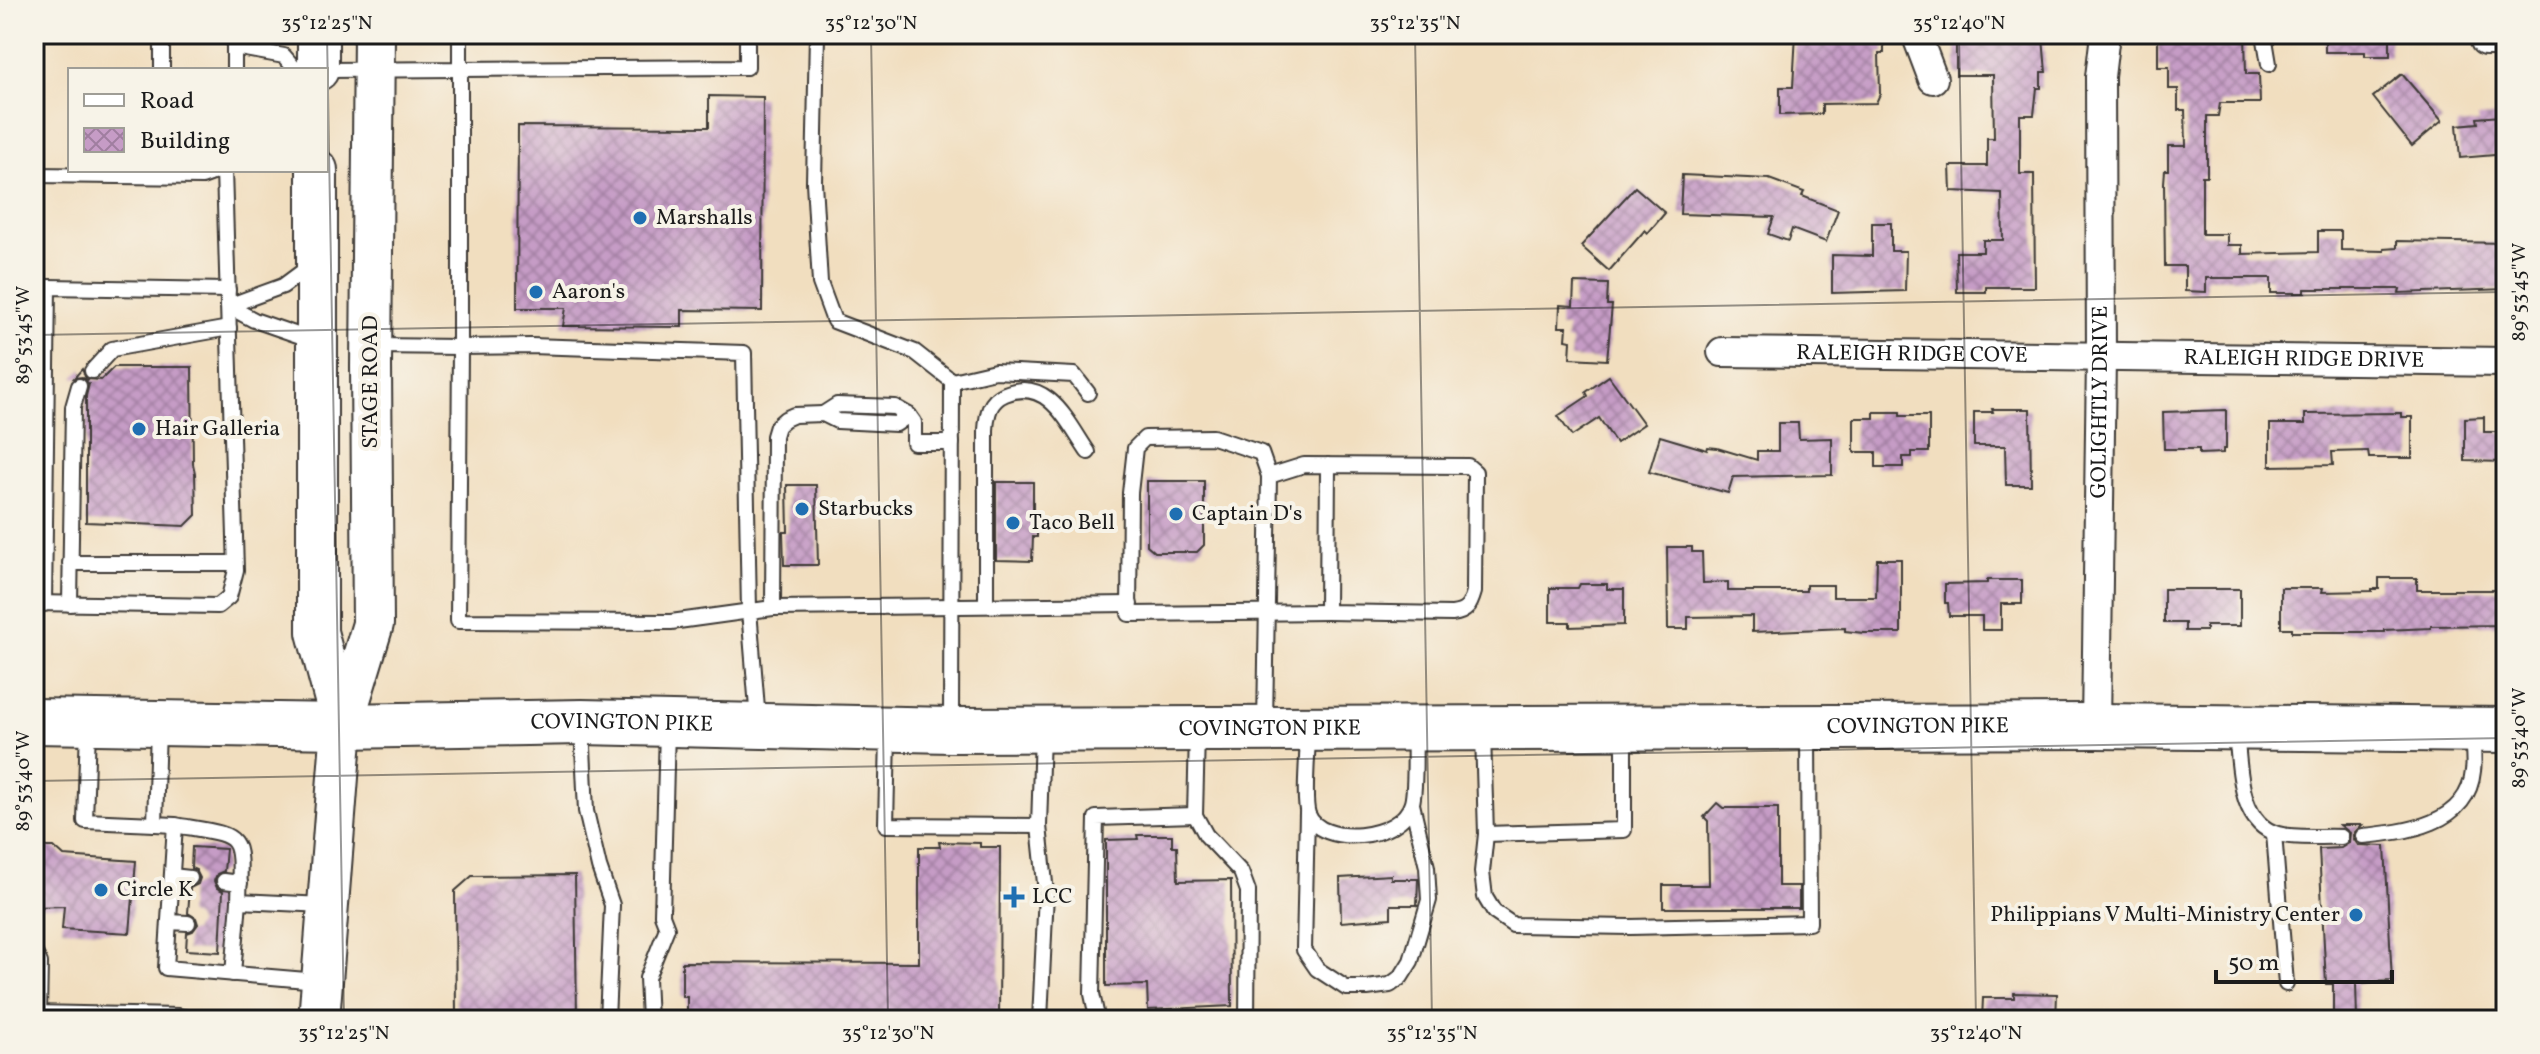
<svg xmlns="http://www.w3.org/2000/svg" width="2540" height="1054" font-family="Vollkorn,serif">
<style>
.building{fill:url(#building-cross-hatch)}
.lines{fill:none;stroke-linecap:round;stroke-linejoin:round}
.lane-casing{stroke:#3c3934;stroke-width:18}
.street-casing{stroke:#3c3934;stroke-width:32}
.secondary-casing{stroke:#3c3934;stroke-width:44}
.primary-casing{stroke:#3c3934;stroke-width:48}
.lane{stroke:#fff;stroke-width:14}
.street{stroke:#fff;stroke-width:28}
.secondary{stroke:#fff;stroke-width:40}
.primary{stroke:#fff;stroke-width:44}
.ticks{fill:none;stroke:#1c1c1c;stroke-width:2;stroke-opacity:0.45}
.poi-dot{fill:#1f6fb2;stroke:#f7f3e8;stroke-width:3}
.labels{text-anchor:middle;dominant-baseline:central;stroke-width:8;stroke-linejoin:round;paint-order:stroke}
.poi-label{font-size:22px;fill:#1c1c1c;stroke:#f7f3e8;text-anchor:start}
.street-label{font-size:22px;fill:#1c1c1c;stroke:#f7f3e8}
.neatline{fill:none;stroke:#1c1c1c;stroke-width:3}
.ticks-label{font-size:20px;text-anchor:middle;fill:#1c1c1c}
</style>
<defs>
<pattern id="building-cross-hatch" width="8" height="8" patternUnits="userSpaceOnUse" patternTransform="scale(2)"><rect width="8" height="8" fill="#c69cc6"/><path d="M0 0l8 8M0 8l8-8" fill="none" stroke="#a07ea0"/></pattern>
</defs>
<rect width="100%" height="100%" fill="#f7f3e8"/>
<filter id="ink" filterUnits="userSpaceOnUse"><feTurbulence type="fractalNoise" baseFrequency=".0125" numOctaves="2"/><feDisplacementMap in="SourceGraphic" scale="16" xChannelSelector="R" yChannelSelector="G"/><feConvolveMatrix kernelMatrix="1 2 1 2 8 2 1 2 1" color-interpolation-filters="sRGB"/></filter>
<filter id="wash" filterUnits="userSpaceOnUse"><feTurbulence type="fractalNoise" baseFrequency=".006" numOctaves="4" result="noise"/><feDisplacementMap in="SourceGraphic" scale="32" xChannelSelector="R" yChannelSelector="G"/><feGaussianBlur stdDeviation="1.8" result="paint"/><feColorMatrix in="noise" values="0 0 0 0 0 0 0 0 0 0 0 0 0 0 0 0 0 1.4 0 .05"/><feComposite in="paint" operator="in"/></filter>
<g filter="url(#wash)">
<rect width="100%" height="100%" fill="#f1debf"/>
<g id="blocks">
<g class="building">
<path d="M1796,34H1884V53H1879L1880,94L1876,103L1822,104V114L1780,115V87H1793Z"/>
<path d="M1956,34H2034L2035,38H2043L2046,72H2041V88H2037L2034,115H2020V174H2034L2035,287H1986V292H1957L1956,252H1983V240H2003L2002,193L1951,191L1950,166H1987V138H1994L1993,75H1956Z"/>
<path d="M2158,34H2245L2246,74H2259L2260,103H2220L2218,116H2207V176H2202V234H2227V245H2242V254L2318,252V231H2341V250L2384,251V249L2397,248V241L2506,243V289L2399,293L2400,289H2305V293H2271V278H2206V292L2185,291V266H2165L2164,183L2165,170H2168V146H2186L2185,110H2178V89H2169V67H2158Z"/>
<path d="M2325,34H2390V56H2365V52H2325Z"/>
<path d="M2402,74L2442,121L2412,146L2373,97Z"/>
<path d="M709,96L763,97L762,311L682,310V327L563,326L566,308H517L518,126L709,127Z"/>
<path d="M2500,116V119H2506V154L2460,158L2457,125L2478,123L2477,118Z"/>
<path d="M1682,175L1769,179L1804,192L1802,196L1838,210L1826,242L1792,229L1788,241L1768,234L1774,217L1680,214Z"/>
<path d="M1635,187L1665,213L1648,233L1645,230L1609,271L1581,246Z"/>
<path d="M1872,223H1891V251H1906L1905,291L1832,293V255L1872,256Z"/>
<path d="M1574,283L1608,284L1607,305H1612L1607,360L1570,358L1571,341L1566,340L1567,327H1559L1560,305L1573,306Z"/>
<path d="M114,367H192L193,464L195,473L196,515L185,526L86,522V396L89,384L82,377L74,378L82,369L86,379L101,380Z"/>
<path d="M1609,376L1644,424L1616,443L1599,418L1572,436L1558,416L1588,396L1586,392Z"/>
<path d="M1992,409H2030L2031,485H2006L2005,446H1974V412H1993Z"/>
<path d="M2226,410V449H2223V453L2199,454V449H2164L2163,412Z"/>
<path d="M1874,412H1900V416H1929V452H1912V457H1903V467H1876V452H1854V418H1874Z"/>
<path d="M2401,413V417H2412V458H2369L2368,451L2332,452L2333,465L2270,466V424H2305V414Z"/>
<path d="M2484,417V432H2506V462L2465,461V418Z"/>
<path d="M1778,423H1798L1799,439L1832,438V475L1733,477L1728,493L1649,472L1660,436L1707,450L1708,447L1717,448L1757,460V451H1778Z"/>
<path d="M1147,481H1204V545L1197,552H1155L1147,545Z"/>
<path d="M996,482H1033V519H1037V537H1033L1032,561L996,560Z"/>
<path d="M787,485H816L818,565H784L783,532H788Z"/>
<path d="M1667,547H1692V552H1702L1703,583L1728,582V591H1806V585H1833V597H1876L1877,559H1901V633H1864L1845,631V628L1752,632V616L1688,617V629H1668Z"/>
<path d="M2379,578H2417V590H2502V601H2506V625L2431,626V628L2384,630V632H2292V628H2281V588H2323L2322,592L2372,591V589H2379Z"/>
<path d="M1987,580H2022V604H2001V630H1982V616H1949L1948,603H1945V584L1987,583Z"/>
<path d="M1580,584H1607V589H1624V625L1570,627V622H1550V588H1578Z"/>
<path d="M2164,589H2240V626H2206V631H2185V623H2164Z"/>
<path d="M1717,803L1723,808H1778V886H1799V908H1663V885H1709L1708,821L1704,817Z"/>
<path d="M2340,825H2362L2354,833L2353,838L2358,845L2385,846L2392,981L2356,983L2357,1020H2333V984H2326L2319,849L2341,848L2349,843L2350,833Z"/>
<path d="M1137,835H1172V846H1177L1178,881L1231,880L1232,1006L1148,1010L1147,985L1106,986V840L1138,839Z"/>
<path d="M34,841L47,847H54L64,856L136,861L130,933L62,929L64,906L34,907Z"/>
<path d="M939,842L980,843V847H1000L999,1020H687V997H682V962L919,963V847H940Z"/>
<path d="M192,847L226,849L224,871L217,874L214,881L217,888L223,891L220,952L186,950L187,933L193,931L198,924L196,918L188,913L190,888L198,884L200,878L196,870L191,868Z"/>
<path d="M575,875L577,1017H566V1020H540L539,1017L456,1018L455,891L472,876Z"/>
<path d="M1391,875V879H1418L1417,905H1391V918L1341,922L1340,878Z"/>
<path d="M2014,993L2057,994L2056,1020H1982L1983,998H2014Z"/>
</g>
</g>
</g>
<g filter="url(#ink)">
<use href="#blocks" fill-opacity="0" stroke="#3c3934" stroke-width="2"/>
<g class="lines">
<defs>
<g id="lane">
<path d="M162,34V70"/>
<path d="M234,34V47L284,56L296,70H308"/>
<path d="M817,34L814,182L820,283L834,321L915,352L952,381L951,725"/>
<path d="M2264,34L2269,64"/>
<path d="M234,70V47"/>
<path d="M326,70L460,69V38"/>
<path d="M34,175L202,177L221,170"/>
<path d="M310,266L283,286L228,306L254,320L312,340"/>
<path d="M375,346L460,347V69L747,67V34"/>
<path d="M92,371L112,349L229,328"/>
<path d="M952,381L995,371L1074,375L1088,393"/>
<path d="M823,414L837,405L895,407L909,415L914,422V443H952"/>
<path d="M1269,476L1261,453L1213,437L1145,438L1135,448L1130,493L1129,614L1327,612"/>
<path d="M70,563H235"/>
<path d="M34,603L218,606L229,597L236,570L224,170"/>
<path d="M44,604L48,287L228,290"/>
<path d="M70,604L73,407L79,386"/>
<path d="M986,604V430C987,414 989,401 1005,394C1048,376 1068,423 1088,452"/>
<path d="M773,608L774,436L777,426L785,419L794,415L823,414L837,421L896,424L909,415"/>
<path d="M758,721L749,610L744,353L531,346L460,347L458,621L671,622L773,608L1130,604"/>
<path d="M1265,725L1269,476L1304,465L1468,466L1475,472L1474,592C1470,606 1467,612 1452,614L1327,612L1328,465"/>
<path d="M582,726L586,811L599,867L612,905L607,1020"/>
<path d="M88,727L85,821L155,824"/>
<path d="M158,728L155,824L175,825L166,968L318,981"/>
<path d="M2236,732C2240,765 2238,824 2278,834C2297,839 2321,836 2341,837"/>
<path d="M1197,733L1195,815L1206,835L1241,872L1248,891L1247,1020"/>
<path d="M1308,733C1308,752 1303,800 1308,814C1320,847 1401,841 1412,803C1416,788 1414,753 1415,735"/>
<path d="M1483,734L1486,834L1624,830V732"/>
<path d="M888,735L886,825L1039,826L1042,734"/>
<path d="M1307,813L1304,950L1317,969L1346,988H1367L1390,985L1401,977L1411,961L1429,900L1427,867L1412,804"/>
<path d="M34,822H37"/>
<path d="M175,825C244,837 241,830 239,901L324,905"/>
<path d="M1039,826L1046,893L1040,1020"/>
<path d="M2274,833L2286,984"/>
<path d="M1486,834L1482,872L1485,897L1494,912L1513,925L1630,927L1809,923L1808,731"/>
<path d="M2363,836C2405,832 2468,825 2473,771C2475,759 2472,745 2472,732"/>
<path d="M172,876L190,878"/>
<path d="M224,881L240,883"/>
<path d="M169,922L188,923"/>
<path d="M34,951L40,963L39,1013"/>
<path d="M233,974L239,901"/>
<path d="M34,1013L178,1016L197,1020"/>
<path d="M649,1020L647,978L667,928L662,915L667,729"/>
<path d="M1101,1020L1097,1017L1092,994L1096,818L1195,815"/>
</g>
<g id="street">
<path d="M1916,34L1933,79"/>
<path d="M2485,41H2506"/>
<path id="s1" d="M1722,352L2506,362"/>
<path id="s2" d="M2096,726L2101,357L2100,77L2105,34"/>
</g>
<g id="secondary">
<path d="M318,70V34"/>
<path d="M317,170V632L342,726"/>
<path d="M319,1020L342,726L373,624L371,367L374,34"/>
</g>
<g id="primary">
<path id="s3" d="M34,721L342,726L582,722L951,730L2096,726L2506,730"/>
</g>
</defs>
<use href="#lane" class="lane-casing"/>
<use href="#street" class="street-casing"/>
<use href="#secondary" class="secondary-casing"/>
<use href="#primary" class="primary-casing"/>
<use href="#lane" class="lane"/>
<use href="#street" class="street"/>
<use href="#secondary" class="secondary"/>
<use href="#primary" class="primary"/>
</g>
</g>
<path class="ticks" d="M327,34L344,1020M871,34L888,1020M1415,34L1432,1020M1959,34L1976,1020M2503,34L2506,234M34,335L2506,292M34,781L2506,738"/>
<g class="poi-dot">
<circle cx="640" cy="218" r="8"/>
<circle cx="536" cy="292" r="8"/>
<circle cx="139" cy="429" r="8"/>
<circle cx="802" cy="509" r="8"/>
<circle cx="1176" cy="514" r="8"/>
<circle cx="1013" cy="523" r="8"/>
<circle cx="101" cy="890" r="8"/>
<path d="M1010 885h8v8h8v8h-8v8h-8v-8h-8v-8h8z"/>
<circle cx="2356" cy="915" r="8"/>
</g>
<g class="labels">
<g class="poi-label">
<text x="656" y="218">Marshalls</text>
<text x="552" y="292">Aaron's</text>
<text x="155" y="429">Hair Galleria</text>
<text x="818" y="509">Starbucks</text>
<text x="1192" y="514">Captain D's</text>
<text x="1029" y="523">Taco Bell</text>
<text x="117" y="890">Circle K</text>
<text x="1032" y="897">LCC</text>
<text x="2340" y="915" text-anchor="end">Philippians V Multi-Ministry Center</text>
</g>
<g class="street-label">
<text stroke="none"><textPath href="#s1" startOffset="190">RALEIGH RIDGE COVE</textPath></text>
<text stroke="none"><textPath href="#s1" startOffset="582">RALEIGH RIDGE DRIVE</textPath></text>
<text transform="translate(371 382) rotate(-90)">STAGE ROAD</text>
<text stroke="none"><textPath href="#s2" startOffset="324">GOLIGHTLY DRIVE</textPath></text>
<text stroke="none"><textPath href="#s3" startOffset="588">COVINGTON PIKE</textPath></text>
<text stroke="none"><textPath href="#s3" startOffset="1884">COVINGTON PIKE</textPath></text>
<text stroke="none"><textPath href="#s3" startOffset="1236">COVINGTON PIKE</textPath></text>
</g>
</g>
<rect width="2540" height="1054" fill="none" stroke="#f7f3e8" stroke-width="88"/>
<rect x="68" y="68" width="260" height="104" fill="#f7f3e8" stroke="#9f9d96" stroke-width="2"/>
<rect x="84" y="94" width="40" height="12" fill="#ffffff" stroke="#9f9d96" stroke-width="2"/>
<text x="140" y="108" font-size="24" fill="#1c1c1c">Road</text>
<rect x="84" y="128" width="40" height="24" fill="url(#building-cross-hatch)" stroke="#9f9d96" stroke-width="2"/>
<text x="140" y="148" font-size="24" fill="#1c1c1c">Building</text>
<path d="M2216 970v12h176v-12" fill="none" stroke="#1c1c1c" stroke-width="4"/>
<text x="2228" y="970" font-size="24" fill="#1c1c1c" stroke="#f7f3e8" stroke-width="6" paint-order="stroke">50 m</text>
<rect x="44" y="44" width="2452" height="966" class="neatline"/>
<g class="ticks-label">
<text x="327" y="29">35°12'25"N</text>
<text x="871" y="29">35°12'30"N</text>
<text x="1415" y="29">35°12'35"N</text>
<text x="1959" y="29">35°12'40"N</text>
<text transform="translate(2518 292) rotate(-90)" y="7">89°53'45"W</text>
<text transform="translate(22 335) rotate(-90)" y="7">89°53'45"W</text>
<text transform="translate(2518 738) rotate(-90)" y="7">89°53'40"W</text>
<text transform="translate(22 781) rotate(-90)" y="7">89°53'40"W</text>
<text x="344" y="1039">35°12'25"N</text>
<text x="888" y="1039">35°12'30"N</text>
<text x="1432" y="1039">35°12'35"N</text>
<text x="1976" y="1039">35°12'40"N</text>
</g>
</svg>
